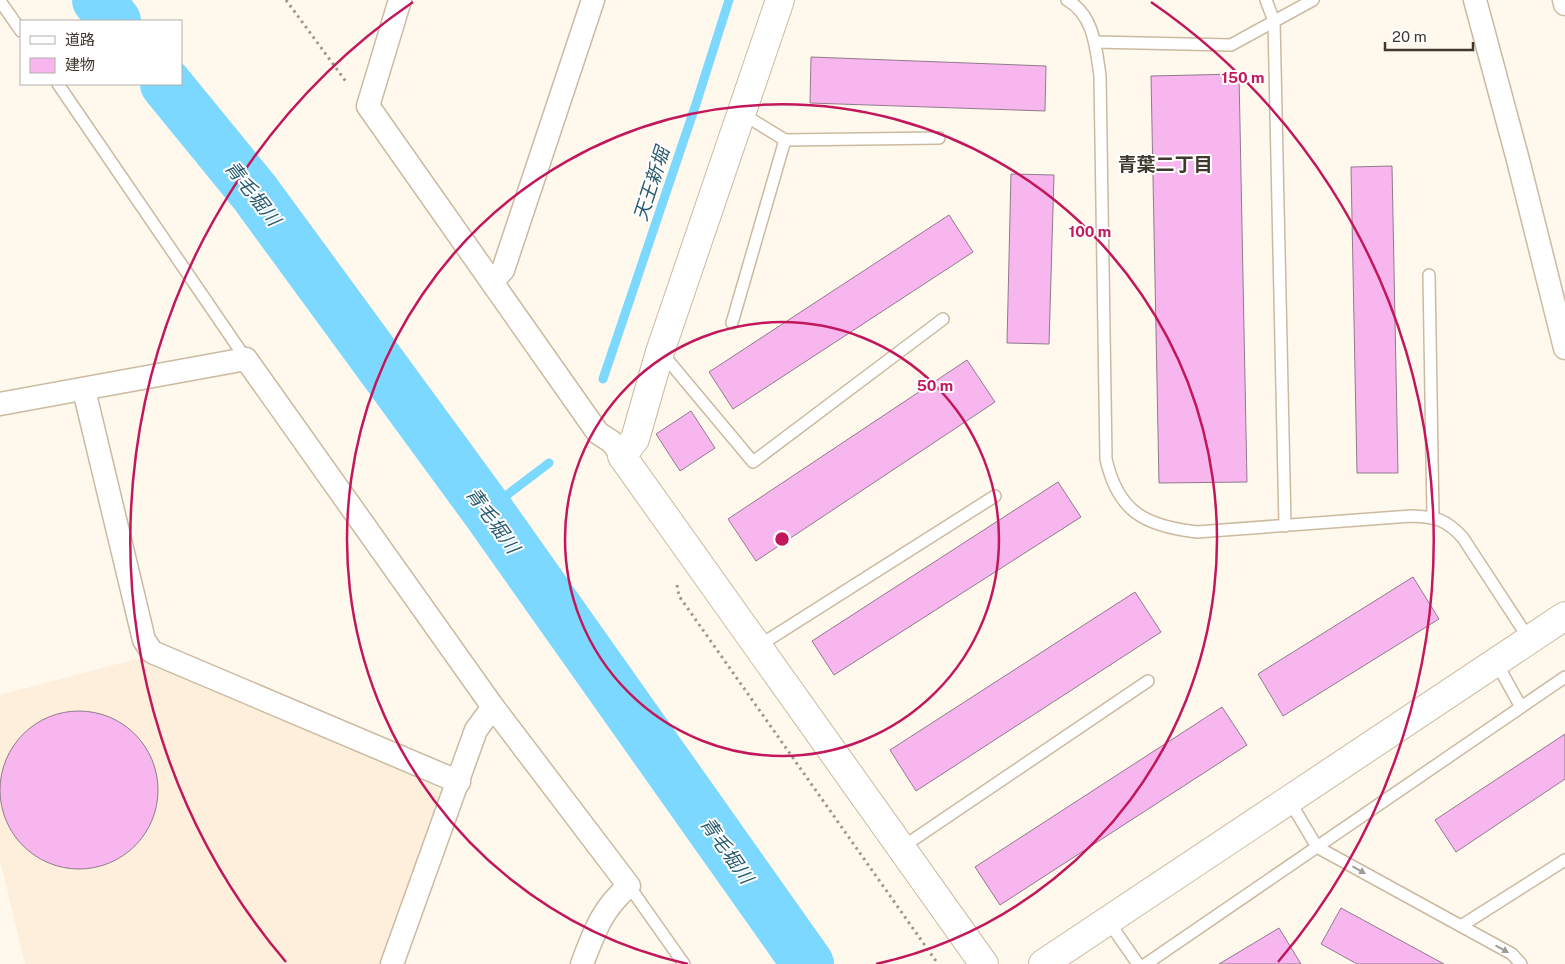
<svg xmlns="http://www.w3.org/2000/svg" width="1565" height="964" font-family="'Public Sans','Noto Sans JP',sans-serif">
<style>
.built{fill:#fdefdb}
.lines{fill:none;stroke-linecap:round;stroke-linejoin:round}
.stream{stroke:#7cd8fe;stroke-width:9}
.river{stroke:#7cd8fe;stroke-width:52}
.building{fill:#f7b7ee;stroke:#917a8d}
.service-casing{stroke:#cbbaa0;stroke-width:14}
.minor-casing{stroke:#cbbaa0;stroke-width:25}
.tertiary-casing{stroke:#cbbaa0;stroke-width:30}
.path{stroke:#9e978c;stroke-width:3;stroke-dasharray:2.5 4;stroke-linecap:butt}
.service{stroke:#fff;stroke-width:11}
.minor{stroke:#fff;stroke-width:22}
.tertiary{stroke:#fff;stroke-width:28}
.oneway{fill:#9f9c96}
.ring{fill:none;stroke:#c2185b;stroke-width:2.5}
.labels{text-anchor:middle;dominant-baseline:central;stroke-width:4;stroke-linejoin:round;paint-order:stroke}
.neighbourhood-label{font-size:19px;font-weight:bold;fill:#3f382d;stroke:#fff}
.water-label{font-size:19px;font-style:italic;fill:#285b6f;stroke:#fff}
.centre{fill:#c2185b;stroke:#fff;stroke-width:2.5}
.ring-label{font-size:15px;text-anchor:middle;font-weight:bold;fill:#c2185b;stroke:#fff;stroke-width:4;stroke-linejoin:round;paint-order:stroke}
</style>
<rect width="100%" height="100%" fill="#fff8ed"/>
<path class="built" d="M136,659L431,782L442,794L380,964H25L0,860V695Z"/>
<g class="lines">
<g class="stream">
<path d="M603,379L696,104L729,0"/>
<path d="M487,510L549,463"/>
</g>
<g class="river">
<path d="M98,0L115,21"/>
<path d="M166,84L255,193L487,510L808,964"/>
</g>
</g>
<g class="building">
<path d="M811,57L1046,66L1045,111L810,103Z"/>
<path d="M1239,74L1247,482L1159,483L1151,76Z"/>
<path d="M1392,166L1398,473H1357L1351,167Z"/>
<path d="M1011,174L1054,175L1049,344L1007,343Z"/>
<path d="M949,215L973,252L733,409L709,372Z"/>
<path d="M967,360L995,402L756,561L728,519Z"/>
<path d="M691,411L715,448L680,471L656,434Z"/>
<path d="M1058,482L1081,517L834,675L812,641Z"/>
<path d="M1413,577L1439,619L1283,716L1258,674Z"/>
<path d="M1135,592L1161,632L916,791L890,750Z"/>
<path d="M1222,707L1247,745L1000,905L975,867Z"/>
<circle cx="79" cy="790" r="79"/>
<path d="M1565,734V779L1456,852L1435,820Z"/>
<path d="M1341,908L1444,964H1357L1321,944Z"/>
<path d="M1279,928L1301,964H1219Z"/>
</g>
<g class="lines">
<defs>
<g id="service">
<path d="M1067,0C1094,15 1096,48 1100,76L1106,459C1118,512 1145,526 1197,532L1411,516C1436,517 1446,519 1463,538L1529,639"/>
<path d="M1266,0L1274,21L1285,526"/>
<path d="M0,1L21,31"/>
<path d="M1095,42L1231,45L1313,0"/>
<path d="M58,84L246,359"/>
<path d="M741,113L785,140L939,138"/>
<path d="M1429,275L1433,517"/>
<path d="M732,323L785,140"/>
<path d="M661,352L753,462L943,319"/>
<path d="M757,647L995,496"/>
<path d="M1496,662L1521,707"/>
<path d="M1289,800L1317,847L1512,954L1521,964"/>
<path d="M901,848L1148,681"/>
<path d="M629,886L684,964"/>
<path d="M1108,921L1138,964"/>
<path d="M1461,926L1565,860"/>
<path d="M1146,964L1565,677"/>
</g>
<g id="minor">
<path d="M400,0L368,106L598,433L612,442L622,456"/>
<path d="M1475,0L1518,160L1565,348"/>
<path d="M1564,0L1565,4"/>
<path d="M492,282L503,270L593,0"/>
<path d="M84,390L144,640L152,652L459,782"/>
<path d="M0,404L246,359L493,707L629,886C602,908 594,933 582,964"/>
<path d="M392,964L476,730L493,707"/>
</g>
<g id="tertiary">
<path d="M780,0L660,352L635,439L622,456L984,964"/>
<path d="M1043,964L1565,616"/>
</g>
</defs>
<use href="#service" class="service-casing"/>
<use href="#minor" class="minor-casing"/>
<use href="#tertiary" class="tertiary-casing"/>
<g class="path">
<path d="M286,0L347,83"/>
<path d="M677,585L679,596L938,964"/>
</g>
<use href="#service" class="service"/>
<use href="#minor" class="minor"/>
<use href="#tertiary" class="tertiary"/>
</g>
<defs><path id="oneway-solid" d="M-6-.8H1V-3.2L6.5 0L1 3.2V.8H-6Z" transform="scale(1.25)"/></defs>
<g class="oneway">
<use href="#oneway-solid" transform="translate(1359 870) rotate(29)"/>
<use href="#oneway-solid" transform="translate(1502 949) rotate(29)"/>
</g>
<g class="ring">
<circle cx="782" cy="539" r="217"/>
<path d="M688 964A435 435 0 1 1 876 964"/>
<path d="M286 962A652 652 0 0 1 413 2M1151 2A652 652 0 0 1 1278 962"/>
</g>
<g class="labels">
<g class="neighbourhood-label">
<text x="1165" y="164">青葉二丁目</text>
</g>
<g class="water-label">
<text transform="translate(651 184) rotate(-72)">天王新堀</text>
<text transform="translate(253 193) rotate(52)">青毛堀川</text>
<text transform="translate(493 520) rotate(54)">青毛堀川</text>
<text transform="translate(727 850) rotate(55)">青毛堀川</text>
</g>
</g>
<circle cx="782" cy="539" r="8" class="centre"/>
<g class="ring-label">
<text x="1243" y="83">150 m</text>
<text x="1090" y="237">100 m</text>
<text x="935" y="391">50 m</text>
</g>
<rect x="20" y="20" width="162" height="65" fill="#ffffff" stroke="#b2afab"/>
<rect x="30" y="36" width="25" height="8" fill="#ffffff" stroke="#b2afab"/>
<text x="65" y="45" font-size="15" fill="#3f382d">道路</text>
<rect x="30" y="58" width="25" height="15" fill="#f7b7ee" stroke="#b2afab"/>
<text x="65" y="70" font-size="15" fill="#3f382d">建物</text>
<path d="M1385 42v8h88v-8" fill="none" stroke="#3f382d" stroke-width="2.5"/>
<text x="1392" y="42" font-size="15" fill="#3f382d" stroke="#ffffff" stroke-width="4" paint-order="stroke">20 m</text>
</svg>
